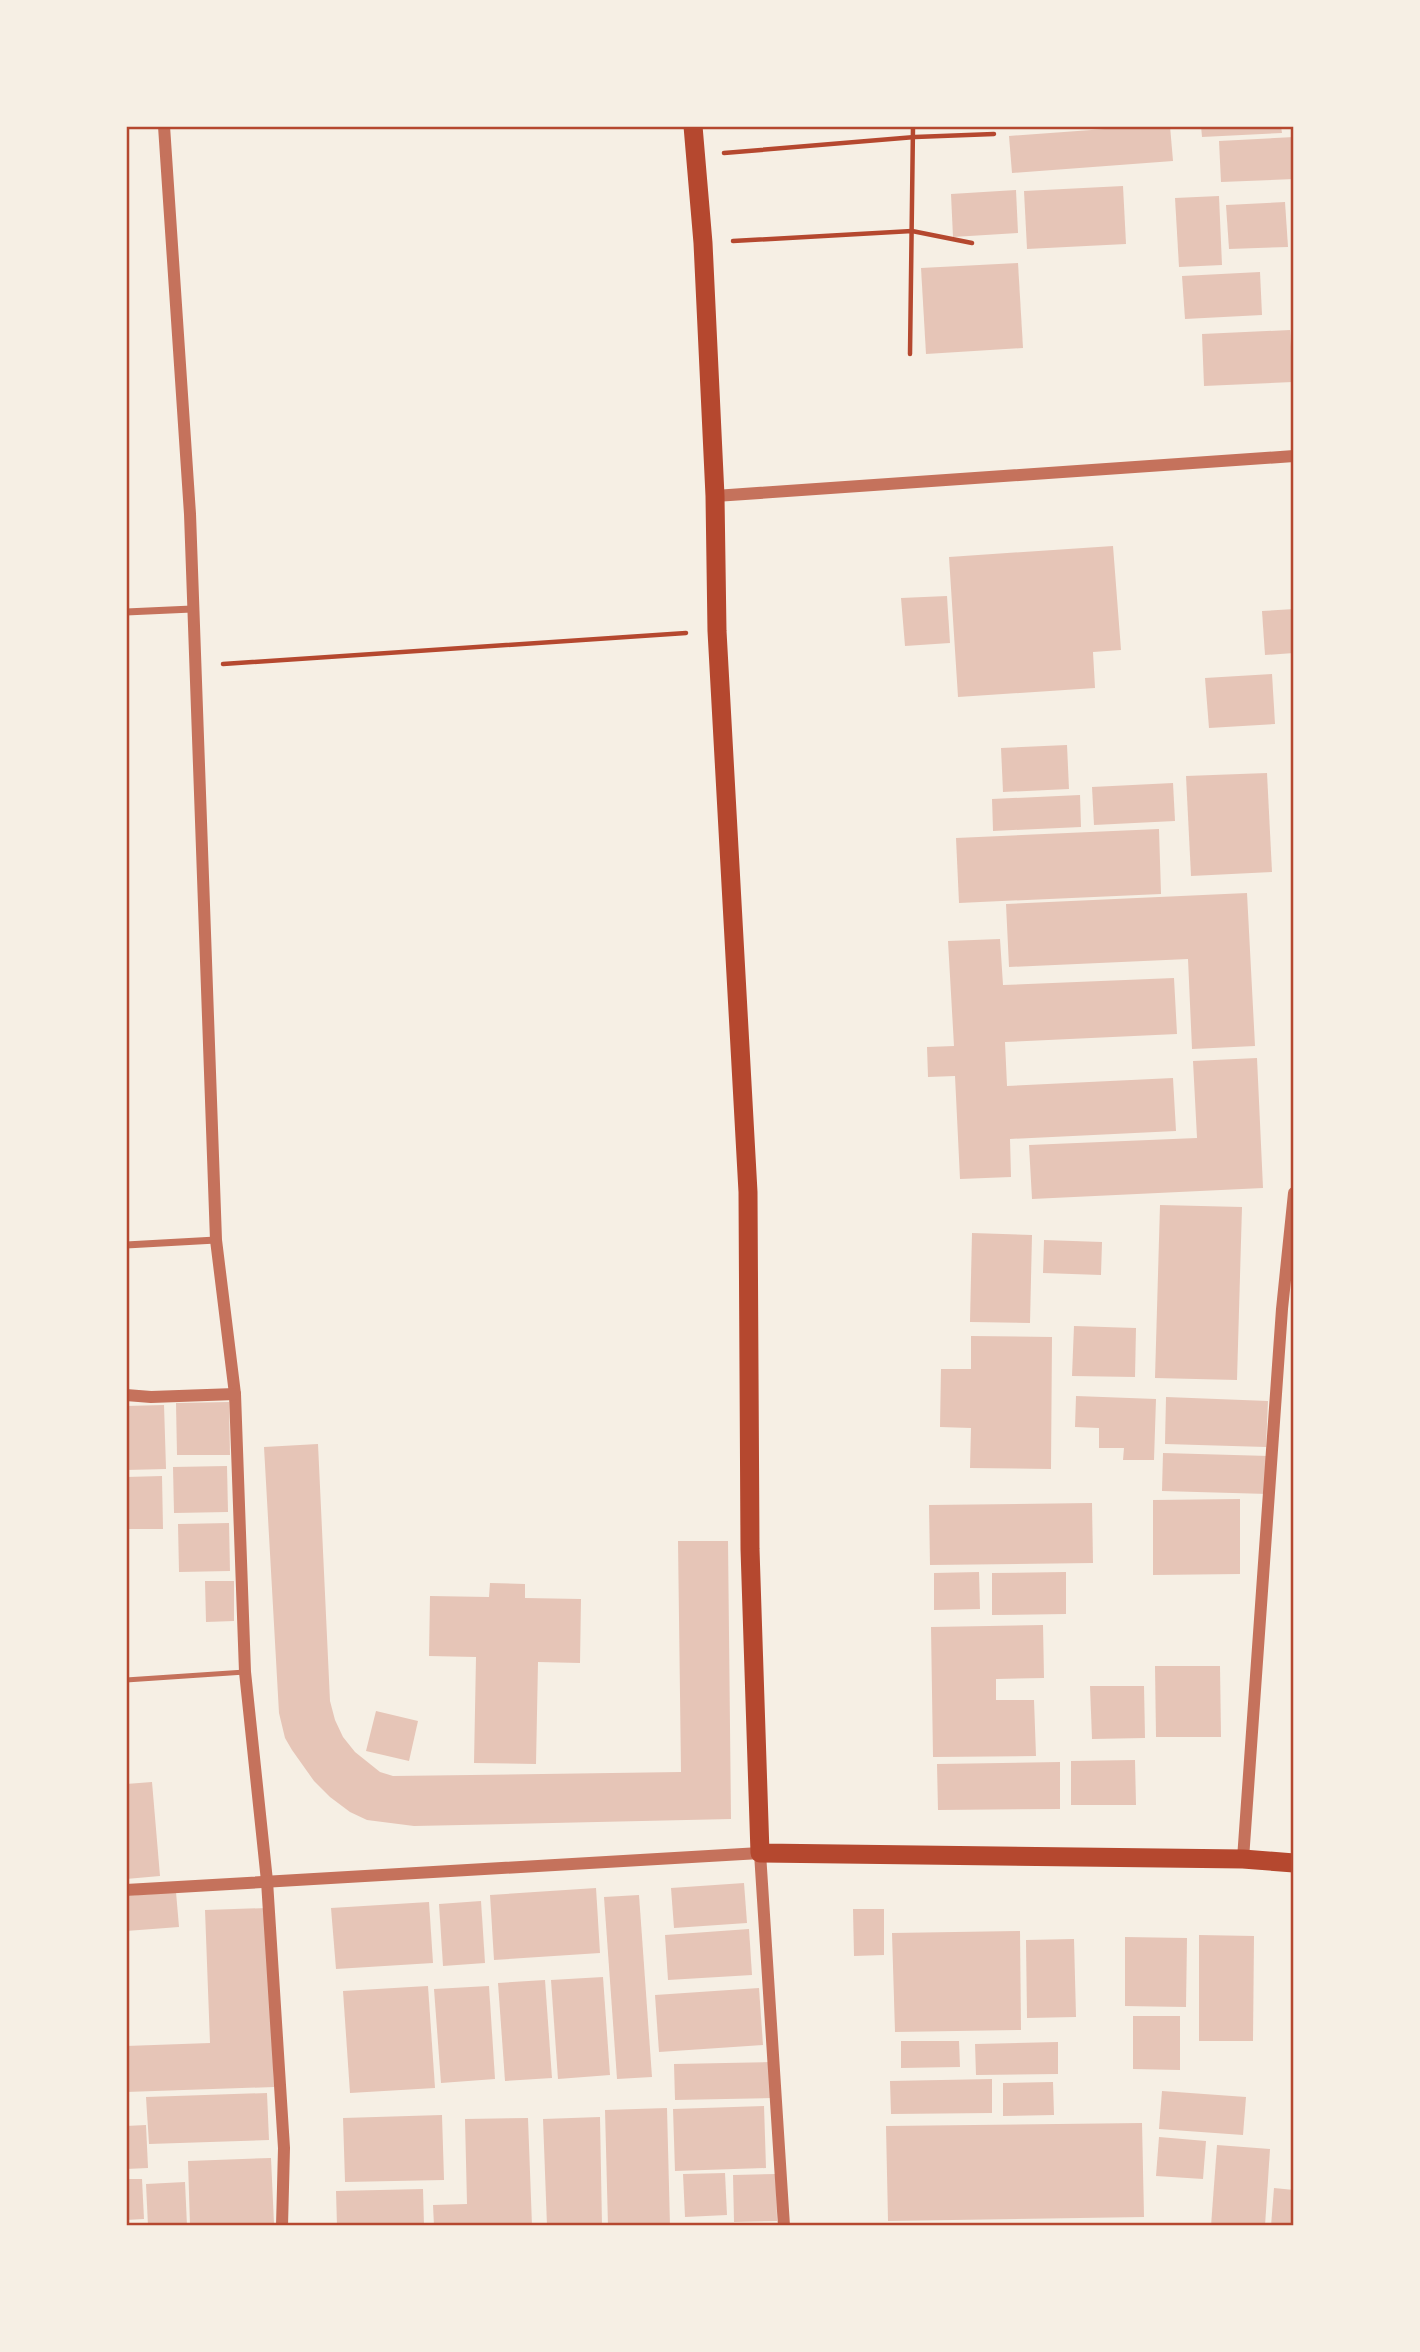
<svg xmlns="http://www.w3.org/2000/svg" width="1420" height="2352" font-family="'Fira Sans',sans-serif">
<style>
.building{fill:#e6c5b7}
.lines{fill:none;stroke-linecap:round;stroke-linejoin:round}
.path{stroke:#b5482f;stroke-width:4.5}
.service{stroke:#c5725c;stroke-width:5}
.minor{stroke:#c5725c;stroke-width:7}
.tertiary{stroke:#c5725c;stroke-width:12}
.trunk{stroke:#b5482f;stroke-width:19}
.neatline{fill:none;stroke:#b5482f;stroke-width:2.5}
</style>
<rect width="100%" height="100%" fill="#f6efe4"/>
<g class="building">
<path d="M1146,126H1170L1173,161L1012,173L1009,136Z"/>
<path d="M1201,126H1281L1282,133L1202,137Z"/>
<path d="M1294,137V179L1221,182L1219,141Z"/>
<path d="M1123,186L1126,244L1027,249L1024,191Z"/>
<path d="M1016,190L1018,233L953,237L951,194Z"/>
<path d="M1219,196L1222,265L1179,267L1175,198Z"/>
<path d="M1285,202L1288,247L1229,249L1226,205Z"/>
<path d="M1018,263L1023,348L926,354L921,268Z"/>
<path d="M1260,272L1262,315L1185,319L1182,276Z"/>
<path d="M1290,330L1293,382L1204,386L1202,334Z"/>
<path d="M1113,546L1121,650L1093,652L1095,688L958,697L949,557Z"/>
<path d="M947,596L950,643L905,646L901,598Z"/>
<path d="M1294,609V653L1265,655L1262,611Z"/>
<path d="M1272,674L1275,724L1209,728L1205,678Z"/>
<path d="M1067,745L1069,789L1003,792L1001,748Z"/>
<path d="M1267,773L1272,872L1191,876L1186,776Z"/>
<path d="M1173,783L1175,821L1094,825L1092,787Z"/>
<path d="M1080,795L1081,827L993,831L992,799Z"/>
<path d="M1159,829L1161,894L959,903L956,838Z"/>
<path d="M1247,893L1255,1046L1192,1049L1188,959L1009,967L1006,904Z"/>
<path d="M1000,939L1003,985L1174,978L1177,1034L1005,1042L1007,1086L1173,1078L1176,1131L1010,1139L1011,1177L960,1179L955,1076L928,1077L927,1047L954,1046L948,941Z"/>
<path d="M1257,1058L1263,1188L1032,1199L1029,1145L1197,1138L1193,1061Z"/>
<path d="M1160,1205L1242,1207L1237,1380L1155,1378Z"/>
<path d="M972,1233L1032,1235L1030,1323L970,1322Z"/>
<path d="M1044,1240L1102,1242L1101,1275L1043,1273Z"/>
<path d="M1074,1326L1136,1328L1135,1377L1072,1376Z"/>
<path d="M971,1336L1052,1337L1051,1469L970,1468L971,1428L940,1427L941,1369H971Z"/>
<path d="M1076,1396L1156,1399L1154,1460H1123L1124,1448H1099V1428L1075,1427Z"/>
<path d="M1166,1397L1268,1401L1266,1447L1165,1444Z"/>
<path d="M229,1402L230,1455H177L176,1403Z"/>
<path d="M164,1405L166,1469L126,1470V1406Z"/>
<path d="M318,1444L330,1701L335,1720L343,1737L355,1752L380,1772L393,1776L681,1772L678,1541H728L731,1819L414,1826L367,1820L350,1812L330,1797L314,1781L292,1750L285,1738L279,1713L264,1447Z"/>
<path d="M1163,1453L1269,1456L1268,1494L1162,1491Z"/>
<path d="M227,1466L228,1512L174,1513L173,1467Z"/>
<path d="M162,1476L163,1529H126V1477Z"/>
<path d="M1240,1499V1574L1153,1575V1500Z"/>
<path d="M1092,1503L1093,1563L930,1565L929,1505Z"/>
<path d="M229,1523L230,1571L179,1572L178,1524Z"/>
<path d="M979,1572L980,1609L934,1610V1573Z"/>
<path d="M1066,1572V1614L992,1615V1573Z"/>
<path d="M205,1581H234V1621L206,1622Z"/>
<path d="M490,1583L525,1584V1598L581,1599L580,1663L538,1662L536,1764L474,1763L476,1657L429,1656L430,1596L489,1597Z"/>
<path d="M1043,1625L1044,1678L996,1679V1700H1034L1036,1756L933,1757L931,1627Z"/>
<path d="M1155,1666H1220L1221,1737H1156Z"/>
<path d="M1090,1686H1144L1145,1738L1092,1739Z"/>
<path d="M376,1711L418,1721L409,1761L366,1751Z"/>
<path d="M1135,1760L1136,1805H1071V1761Z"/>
<path d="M1060,1762V1809L938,1810L937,1764Z"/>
<path d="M152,1782L160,1876L126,1879V1784Z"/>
<path d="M744,1883L747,1923L674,1928L671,1888Z"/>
<path d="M596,1888L600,1953L494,1960L490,1895Z"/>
<path d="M176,1892L179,1927L126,1931V1896Z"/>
<path d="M639,1895L652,2077L617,2079L604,1897Z"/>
<path d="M481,1901L485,1963L443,1966L439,1904Z"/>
<path d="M429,1902L433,1963L336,1969L331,1908Z"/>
<path d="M267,1908L274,2087L126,2092V2046L210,2043L205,1910Z"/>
<path d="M853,1909H884V1955L854,1956Z"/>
<path d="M749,1929L752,1975L668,1980L665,1935Z"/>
<path d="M1020,1931L1021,2030L895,2032L892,1933Z"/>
<path d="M1199,1935L1254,1936L1253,2041H1199Z"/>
<path d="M1125,1937L1187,1938L1186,2007L1125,2006Z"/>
<path d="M1074,1939L1076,2017L1027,2018L1026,1940Z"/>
<path d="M603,1977L610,2075L558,2079L551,1980Z"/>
<path d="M545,1980L552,2078L505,2081L498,1983Z"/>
<path d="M428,1986L435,2088L350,2093L343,1991Z"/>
<path d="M489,1986L495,2079L441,2083L434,1989Z"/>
<path d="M759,1988L763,2045L659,2052L655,1995Z"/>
<path d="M1133,2016H1180V2070L1133,2069Z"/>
<path d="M901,2041H959L960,2067L901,2068Z"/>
<path d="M1058,2042V2074L976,2075L975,2044Z"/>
<path d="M771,2062L772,2098L675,2100L674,2064Z"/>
<path d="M992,2079V2113L891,2114L890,2081Z"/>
<path d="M1053,2082L1054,2115L1003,2116V2083Z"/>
<path d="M1162,2091L1246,2097L1243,2135L1159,2129Z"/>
<path d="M267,2093L269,2140L149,2144L146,2097Z"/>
<path d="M764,2106L766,2168L675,2171L673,2109Z"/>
<path d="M667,2108L670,2226H608L605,2110Z"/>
<path d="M442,2115L444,2180L345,2182L343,2118Z"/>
<path d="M600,2117L602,2226H547L543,2119Z"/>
<path d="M528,2118L532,2226H434L433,2205L467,2204L465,2119Z"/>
<path d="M1142,2123L1144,2217L888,2221L886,2126Z"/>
<path d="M146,2125L148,2168L126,2169V2126Z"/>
<path d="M1159,2137L1206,2141L1203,2179L1156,2176Z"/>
<path d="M1217,2145L1270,2149L1265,2226H1211Z"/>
<path d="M271,2158L274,2224L190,2226L188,2161Z"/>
<path d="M725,2173L727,2215L685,2217L683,2174Z"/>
<path d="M776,2174L777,2221L734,2222L733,2175Z"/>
<path d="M126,2179H142L144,2219L126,2220Z"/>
<path d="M185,2182L187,2226H148L146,2184Z"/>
<path d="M1274,2188L1294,2190V2226H1271Z"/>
<path d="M423,2189L424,2226H337L336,2191Z"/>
</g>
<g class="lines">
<g class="path">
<path d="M724,153L915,137L994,134"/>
<path d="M733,241L912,231L972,243"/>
<path d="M910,354L913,126"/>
<path d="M223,664L686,633"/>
</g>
<path class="service" d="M126,1680L245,1672"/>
<g class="minor">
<path d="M126,612L192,609"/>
<path d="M126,1245L216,1240"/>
</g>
<g class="tertiary">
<path d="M164,126L190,514L216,1240L235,1394L245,1672L267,1881L284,2148L282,2226"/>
<path d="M715,496L1294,456"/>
<path d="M126,1395L151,1397L235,1394"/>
<path d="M1243,1859L1282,1309L1294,1193"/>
<path d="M126,1890L760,1853L784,2226"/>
</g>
<path class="trunk" d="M693,126L703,243L715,496L717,631L748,1192L750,1549L760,1853L1243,1859L1294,1863"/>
</g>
<rect width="1420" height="2352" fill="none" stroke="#f6efe4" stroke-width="256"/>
<rect x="128" y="128" width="1164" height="2096" class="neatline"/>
</svg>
